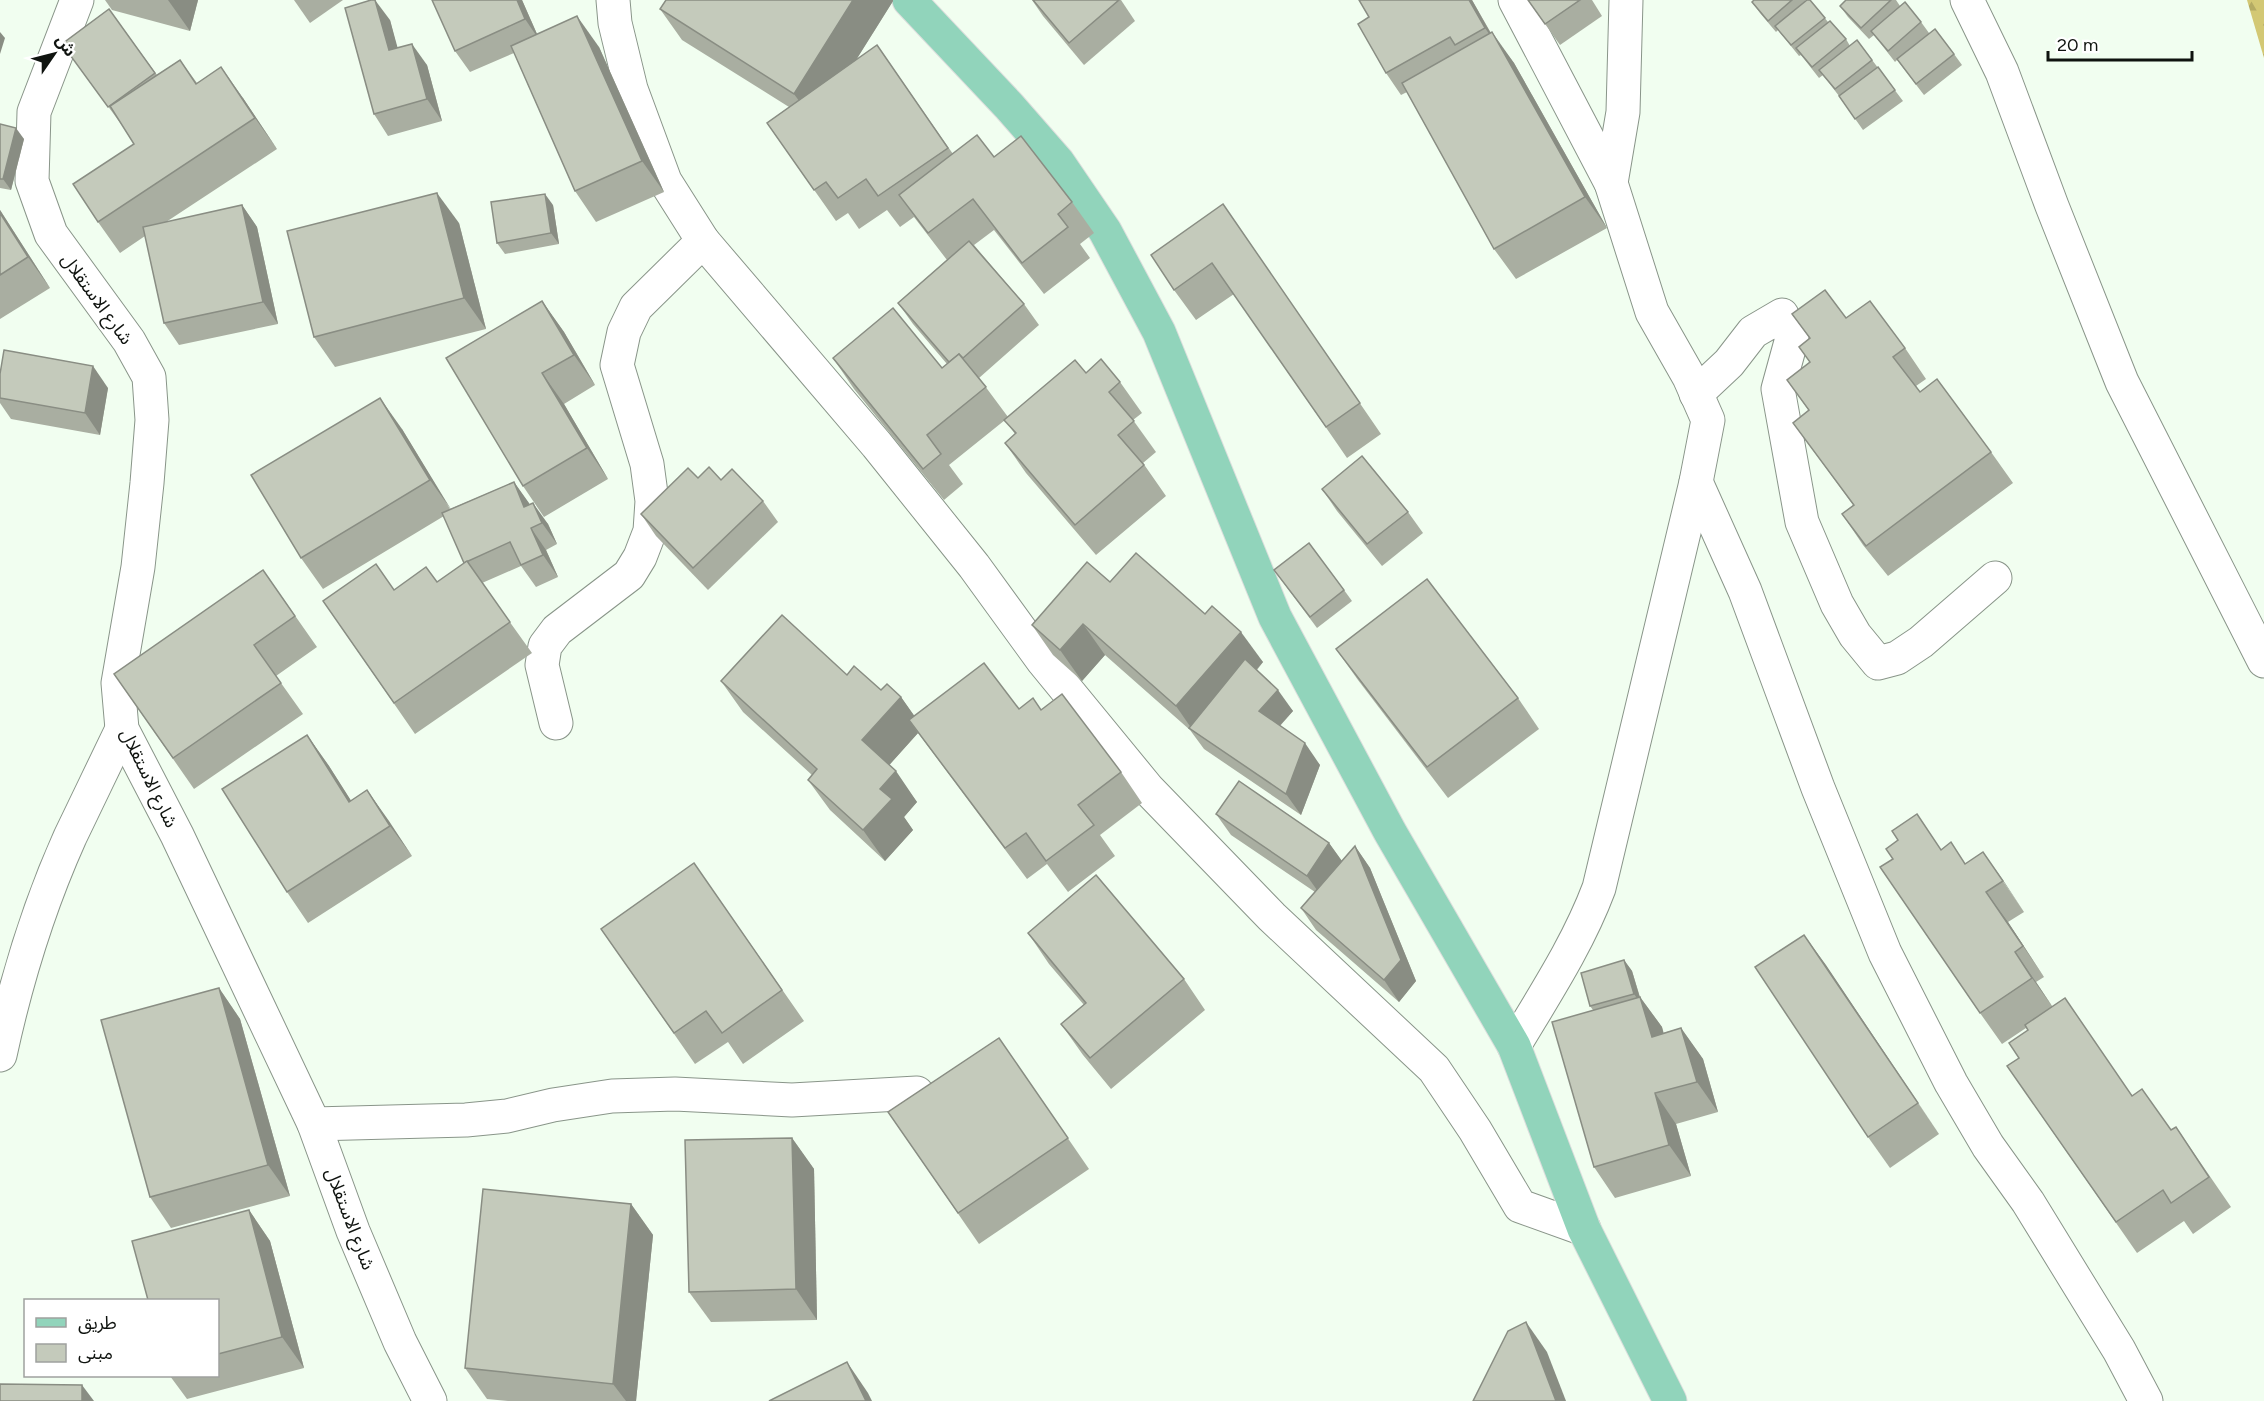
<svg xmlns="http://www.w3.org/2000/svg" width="2264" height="1401" font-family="Figtree,'Noto Sans Arabic',sans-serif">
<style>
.forest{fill:url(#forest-firs)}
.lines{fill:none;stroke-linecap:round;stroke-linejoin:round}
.minor-casing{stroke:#899589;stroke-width:35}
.major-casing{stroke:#dddedd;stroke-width:35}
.minor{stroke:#fff;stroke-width:33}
.major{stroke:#91d4bb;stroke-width:33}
.wall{fill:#a9aea1}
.shaded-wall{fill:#898d83}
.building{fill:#c4cabb;stroke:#898d83;stroke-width:1.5}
.labels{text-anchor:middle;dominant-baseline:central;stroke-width:4.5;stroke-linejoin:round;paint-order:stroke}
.street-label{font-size:18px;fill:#0f130f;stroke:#fff}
</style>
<defs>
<pattern id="forest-firs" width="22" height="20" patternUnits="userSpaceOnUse" patternTransform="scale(1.5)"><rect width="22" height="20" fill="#d3c874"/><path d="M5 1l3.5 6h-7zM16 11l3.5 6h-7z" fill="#b4ab63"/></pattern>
</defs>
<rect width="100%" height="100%" fill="#f1fef0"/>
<path class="forest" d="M2247,0H2264V58Z"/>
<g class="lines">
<defs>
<g id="minor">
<path d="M77,0L34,112L32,181L51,234L129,341L149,377L152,420L147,483L138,567L118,683L122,729L177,835L314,1124L353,1231L400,1342L430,1401"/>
<path d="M613,0L615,23L631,89L665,181L703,241L877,445L974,566L1043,661L1148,789L1272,917L1434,1069L1475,1130L1520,1206L1584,1229"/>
<path d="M1967,0L2002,72L2052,206L2122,382L2264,661"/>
<path d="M1611,183L1623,112L1626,0"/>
<path d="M1696,394L1729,363L1753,332L1782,315L1792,338L1778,389L1802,522L1837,604L1855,635L1878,663L1897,658L1921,642L1995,578"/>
<path d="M1696,482L1745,591L1818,788L1885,953L1951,1083L1988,1146L2028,1202L2119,1350L2146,1401"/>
<path d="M556,723L542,665L545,646L557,630L629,575L640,557L650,531L652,501L647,464L617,365L624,332L636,307L703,241"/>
<path d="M1514,1046C1545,994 1578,944 1599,888L1696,482L1708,420L1689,377L1652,312L1611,183L1515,0"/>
<path d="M0,1055C16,981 39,906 70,837C87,801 105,765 122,729"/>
<path d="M314,1124L466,1120L507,1116L553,1105L612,1096L675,1094L792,1100L917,1093"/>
</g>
<path id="major" d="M909,0L1009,106L1058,162L1105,231L1159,332L1275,617L1390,832L1514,1046L1584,1229L1670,1401"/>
</defs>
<use href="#minor" class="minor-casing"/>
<use href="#major" class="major-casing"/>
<use href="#minor" class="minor"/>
<use href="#major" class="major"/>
</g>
<g class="wall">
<path d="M105,0H198L190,31L112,10Z"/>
<path d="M294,0H343L310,23Z"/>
<path d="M522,0L537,34L599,47L664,192L596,222L575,191L514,53L470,72L455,51Z"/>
<path d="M666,0H893V1L856,60L877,45L953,154L994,157L1072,202L1094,233L1080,244L1090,258L1044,294L994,230L974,245L1024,304L1039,325L979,378L1008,417L1086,373L1120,382L1142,413L1133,420L1156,452L1143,463L1166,496L1096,555L1026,473L1005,443L1015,434L1005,420L949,465L963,484L944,500L854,389L833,358L942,368L947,364L913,324L898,303L947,260L914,217L900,227L887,210L859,229L848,213L836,221L767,123L789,107L682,40L660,9Z"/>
<path d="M1032,0H1121L1135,21L1084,65L1043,16Z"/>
<path d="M1472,0L1491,33L1514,63L1607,228L1516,279L1494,249L1407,92L1401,95L1386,73Z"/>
<path d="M1528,0H1592L1602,16L1560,45Z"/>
<path d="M1754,0H1805L1806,1L1810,0L1828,22L1846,39L1850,46L1857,40L1903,101L1863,130L1839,96L1823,75L1819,78L1801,55L1799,56L1778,30L1776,32L1760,13L1752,2Z"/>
<path d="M1846,0H1896L1900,6L1921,22L1929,33L1954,54L1962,65L1924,95L1897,60L1895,62L1874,35L1869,39L1848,17L1840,6Z"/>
<path d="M109,9L157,75L180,60L197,83L243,98L277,149L166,222L242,205L257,227L278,324L179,345L164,323L145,236L120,253L98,222L134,144L124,128L62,44Z"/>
<path d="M390,20L397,48L427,65L442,121L388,136L374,114Z"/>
<path d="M0,124L24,139L11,190L0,188Z"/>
<path d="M1223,204L1381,434L1347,458L1234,294L1196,320L1174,290Z"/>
<path d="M553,205L559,244L505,254L497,243Z"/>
<path d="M0,210L50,288L0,319Z"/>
<path d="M459,223L486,329L335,367L314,337Z"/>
<path d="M542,301L564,332L595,385L564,404L608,479L544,517L523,486Z"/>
<path d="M1792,314L1846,318L1905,348L1926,379L1916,386L1920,392L1991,452L2013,483L1888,576L1863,545L1842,514L1853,505L1793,423L1809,411L1787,380L1810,362L1799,347L1810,339Z"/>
<path d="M0,374L108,388L100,435L11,419L0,403Z"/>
<path d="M402,429L450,509L514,482L529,504L548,524L557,544L546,550L558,577L536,587L521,566L482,583L532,653L415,734L323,601L437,582L465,563L444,516L323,589L301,558Z"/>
<path d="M698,478L721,480L763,501L778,522L708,590L656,536L641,514Z"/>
<path d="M1322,489L1408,512L1423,533L1382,566L1337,511Z"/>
<path d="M263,570L317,647L276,676L303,714L194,789L114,674Z"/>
<path d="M1274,570L1344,590L1352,601L1317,628Z"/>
<path d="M1110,582L1205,614L1263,662L1257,670L1293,711L1280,726L1320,765L1301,815L1204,749L1190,730L1105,655L1082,681L1053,655L1032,625Z"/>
<path d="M1336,649L1518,698L1539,729L1448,798L1358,680Z"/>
<path d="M847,675L881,690L901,697L914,716L1019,709L1041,710L1121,772L1142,803L1100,835L1115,856L1068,892L1047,864L1027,879L918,733L889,765L917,802L904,817L913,830L885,861L830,810L808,780L812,775L743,712L721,681Z"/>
<path d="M307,735L329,766L351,801L367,790L412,856L308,923L287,892Z"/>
<path d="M1216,814L1329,843L1342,861L1355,846L1370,868L1416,981L1399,1002L1316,930L1301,908L1315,892L1231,835Z"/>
<path d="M1941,849L1966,864L1983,852L2024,912L2008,922L2044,977L2036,982L2052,1006L2132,1095L2171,1130L2176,1127L2231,1207L2193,1234L2184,1221L2137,1253L2007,1066L2019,1058L2028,1030L2026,1028L2002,1044L1980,1013Z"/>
<path d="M694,863L804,1021L743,1064L728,1042L695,1064L601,929Z"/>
<path d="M1028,933L1184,979L1205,1010L1111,1089L1083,1055L1061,1024L1084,1005L1049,964Z"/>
<path d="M1804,935L1939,1134L1890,1168L1868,1137Z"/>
<path d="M1624,960L1632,971L1640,997L1662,1027L1663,1033L1681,1028L1703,1059L1718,1112L1676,1124L1691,1176L1615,1198L1594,1167L1593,1010L1590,1006Z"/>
<path d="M219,988L240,1019L290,1196L171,1228L150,1197Z"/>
<path d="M999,1038L1089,1169L979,1244L888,1112Z"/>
<path d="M792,1138L814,1169L817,1320L711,1322L689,1292Z"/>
<path d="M631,1204L653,1235L636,1401H508L487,1399L465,1368Z"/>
<path d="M249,1210L270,1241L304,1368L187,1399L170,1376H218V1300Z"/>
</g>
<g class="shaded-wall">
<path d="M168,0H198L190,31Z"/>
<path d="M375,0L390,20L404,71L389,50Z"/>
<path d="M517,0H522L540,41L525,19Z"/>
<path d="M853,0H893V1L816,124L794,94Z"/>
<path d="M1469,0H1472L1500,50L1485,28Z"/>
<path d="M577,16L599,47L664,192L642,161Z"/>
<path d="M0,32L5,38L0,54Z"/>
<path d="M1492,32L1514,63L1607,228L1585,197Z"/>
<path d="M412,44L427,65L442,121L427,99Z"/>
<path d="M221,67L243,98L277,149L255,118Z"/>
<path d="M16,128L24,139L11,190L3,179Z"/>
<path d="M437,193L459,223L486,329L464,298Z"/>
<path d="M545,194L553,205L559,244L551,233Z"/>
<path d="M242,205L257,227L278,324L263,302Z"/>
<path d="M0,210L50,288L28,257L0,213Z"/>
<path d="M542,301L564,332L595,385L574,355Z"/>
<path d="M93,366L108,388L100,435L85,413Z"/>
<path d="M542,373L564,404L608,479L587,448Z"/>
<path d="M380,398L402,429L452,511L430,480Z"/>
<path d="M514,482L529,503L538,525L524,507Z"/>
<path d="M533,503L548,524L557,544L542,523Z"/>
<path d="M531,528L546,550L558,577L543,555Z"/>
<path d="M1083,624L1105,655L1082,681L1060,650Z"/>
<path d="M1241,632L1263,662L1199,735L1194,732L1176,706Z"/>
<path d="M1278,690L1293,711L1274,732L1259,711Z"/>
<path d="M901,697L923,728L909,720L918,733L884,771L862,740Z"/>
<path d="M307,735L329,766L371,832L349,802Z"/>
<path d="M1305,743L1320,765L1301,815L1286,794Z"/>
<path d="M896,771L917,802L904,817L913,830L885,861L863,830L880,789Z"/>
<path d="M367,790L389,821L412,856L390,826Z"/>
<path d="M1329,843L1344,864L1322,897L1307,876Z"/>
<path d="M1355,846L1370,868L1416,981L1399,1002L1384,980Z"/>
<path d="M1983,852L2005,883L2024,912L2003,881Z"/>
<path d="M1986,892L2008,922L2044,977L2023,946Z"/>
<path d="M1804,935L1826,965L1939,1134L1918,1103Z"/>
<path d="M2015,952L2036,982L2054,1009L2032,978Z"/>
<path d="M1624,960L1632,971L1642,1005L1634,994Z"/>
<path d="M219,988L240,1019L290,1196L268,1165Z"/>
<path d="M1640,997L1662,1027L1673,1067L1652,1037Z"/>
<path d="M1681,1028L1703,1059L1718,1112L1697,1082Z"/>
<path d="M1655,1093L1676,1124L1691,1176L1669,1145Z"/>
<path d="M792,1138L814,1169L817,1320L796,1289Z"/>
<path d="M631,1204L653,1235L636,1401H626L613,1384Z"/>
<path d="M249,1210L270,1241L304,1368L282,1337Z"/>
<path d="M1526,1322L1547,1352L1566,1401H1556Z"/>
<path d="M847,1362L868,1393L872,1401H866Z"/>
<path d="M82,1385L94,1401H82Z"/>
</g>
<g class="building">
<path d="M371,0H375L389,50L412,44L427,99L374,114L345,8Z"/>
<path d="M432,0H517L525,19L455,51Z"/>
<path d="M666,0H853L794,94L660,9Z"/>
<path d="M1033,0H1119L1069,43Z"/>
<path d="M1359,0H1469L1485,28L1455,45L1450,37L1386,73L1358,24L1369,17Z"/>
<path d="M1528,0H1580L1545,24Z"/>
<path d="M1754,0H1792L1768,21L1752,2Z"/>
<path d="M1807,0H1810L1825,18L1791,45L1775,26Z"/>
<path d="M1846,0H1891L1861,28L1840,6Z"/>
<path d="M1905,2L1921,22L1888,51L1871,31Z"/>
<path d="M109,9L155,73L108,107L62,44Z"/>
<path d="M577,16L642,161L575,191L511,46Z"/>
<path d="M1830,21L1846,39L1812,67L1796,48Z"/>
<path d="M1935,29L1954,54L1916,84L1897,59Z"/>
<path d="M1492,32L1585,197L1494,249L1402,83Z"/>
<path d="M1857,40L1872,60L1835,89L1819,70Z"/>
<path d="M877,45L948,148L878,196L866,179L838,198L826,182L814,190L767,123Z"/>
<path d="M180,60L196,84L221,67L255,118L98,222L73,184L134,144L110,106Z"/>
<path d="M1878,67L1895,90L1855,119L1839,96Z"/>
<path d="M0,124L16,128L3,179H0Z"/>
<path d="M977,135L994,157L1021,136L1072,202L1058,214L1068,227L1022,263L973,199L928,233L899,195Z"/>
<path d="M437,193L464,298L314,337L287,231Z"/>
<path d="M545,194L551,233L497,243L491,202Z"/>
<path d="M1223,204L1360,403L1326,427L1212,263L1174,290L1151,255Z"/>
<path d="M242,205L263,302L164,323L143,227Z"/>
<path d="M0,213L28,257L0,275Z"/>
<path d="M969,241L1024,304L963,358L959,354L949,362L898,303Z"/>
<path d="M1825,290L1846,318L1870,301L1905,348L1893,357L1920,392L1937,379L1991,452L1866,546L1842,514L1854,505L1793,423L1809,410L1787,380L1810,362L1799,347L1810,338L1792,314Z"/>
<path d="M542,301L574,355L542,373L587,448L523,486L446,358Z"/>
<path d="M893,308L942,368L959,354L986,387L927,435L941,454L923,469L833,358Z"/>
<path d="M4,350L93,366L85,413L0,398V374Z"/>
<path d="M1101,359L1120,382L1109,392L1134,421L1118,435L1144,465L1075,525L1005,443L1016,433L1004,420L1075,360L1086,373Z"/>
<path d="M380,398L430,480L301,558L251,475Z"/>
<path d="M1362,456L1408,512L1367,544L1322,489Z"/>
<path d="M709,467L721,480L732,469L763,501L693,568L641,514L688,468L698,478Z"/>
<path d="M514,482L524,507L533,503L542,523L531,528L543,555L521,565L510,542L464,563L442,513Z"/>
<path d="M1309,543L1344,590L1310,617L1274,570Z"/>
<path d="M1136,553L1205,614L1212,606L1241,632L1176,706L1083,624L1060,650L1032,625L1087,562L1110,582Z"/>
<path d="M467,561L510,622L394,703L323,601L376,564L394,590L426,567L437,582Z"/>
<path d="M263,570L295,616L254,645L281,683L173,758L114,674Z"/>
<path d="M1427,579L1518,698L1427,767L1336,649Z"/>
<path d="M782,615L847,675L854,666L881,690L887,684L901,697L862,740L896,771L880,789L892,799L863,830L808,780L817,769L721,681Z"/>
<path d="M1245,659L1278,690L1259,711L1305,743L1286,794L1189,728Z"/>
<path d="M984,663L1019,709L1033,698L1041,710L1062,694L1121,772L1078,805L1094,825L1046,861L1026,833L1005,848L909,720Z"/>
<path d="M307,735L349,802L367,790L390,826L287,892L222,789Z"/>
<path d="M1239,781L1329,843L1307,876L1216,814Z"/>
<path d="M1917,814L1941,850L1951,842L1965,864L1983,852L2003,881L1986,892L2023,946L2015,952L2032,978L1980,1013L1880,867L1893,859L1886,849L1898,840L1892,831Z"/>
<path d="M1355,846L1401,960L1384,980L1301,908Z"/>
<path d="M694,863L782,990L722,1033L706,1011L674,1033L601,929Z"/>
<path d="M1096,875L1184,979L1090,1058L1061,1024L1086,1003L1028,933Z"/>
<path d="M1804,935L1918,1103L1868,1137L1755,967Z"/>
<path d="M1624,960L1634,994L1590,1006L1581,973Z"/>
<path d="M219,988L268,1165L150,1197L101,1020Z"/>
<path d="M1640,997L1652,1037L1681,1028L1697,1082L1655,1093L1669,1145L1594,1167L1552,1022Z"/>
<path d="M2065,998L2132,1096L2142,1089L2171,1130L2176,1127L2209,1177L2171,1203L2163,1190L2116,1222L2007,1066L2019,1058L2009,1043L2028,1030L2025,1025Z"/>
<path d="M999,1038L1068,1138L958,1213L888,1112Z"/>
<path d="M792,1138L796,1289L689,1292L685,1140Z"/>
<path d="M483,1189L631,1204L613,1384L465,1368Z"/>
<path d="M249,1210L282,1337L218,1354V1300H148L132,1241Z"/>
<path d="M1526,1322L1556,1401H1473L1508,1331Z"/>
<path d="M847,1362L866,1401H769Z"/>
<path d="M0,1384L82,1385V1401H0Z"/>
</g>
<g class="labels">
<g class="street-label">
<text transform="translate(97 299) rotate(54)">شارع الاستقلال</text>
<text transform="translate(149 778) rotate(64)">شارع الاستقلال</text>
<text transform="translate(350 1219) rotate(69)">شارع الاستقلال</text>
</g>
</g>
<rect x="24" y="1299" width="195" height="78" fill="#ffffff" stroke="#9fa19f" stroke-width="1.5"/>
<rect x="36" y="1318" width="30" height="9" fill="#91d4bb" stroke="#9fa19f" stroke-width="1.5"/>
<text x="78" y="1329" font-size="18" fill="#0f130f">طريق</text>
<rect x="36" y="1344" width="30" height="18" fill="#c4cabb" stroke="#9fa19f" stroke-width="1.5"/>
<text x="78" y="1359" font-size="18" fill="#0f130f">مبنى</text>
<g transform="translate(54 54) rotate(55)" stroke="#ffffff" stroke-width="4.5" paint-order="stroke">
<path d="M0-4.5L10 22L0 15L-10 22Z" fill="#0f130f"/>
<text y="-9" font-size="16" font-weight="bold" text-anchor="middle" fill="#0f130f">ش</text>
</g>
<path d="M2048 51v9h144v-9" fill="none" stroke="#0f130f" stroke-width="3"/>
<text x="2057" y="51" font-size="18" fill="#0f130f" stroke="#ffffff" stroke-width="4.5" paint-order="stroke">20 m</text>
</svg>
